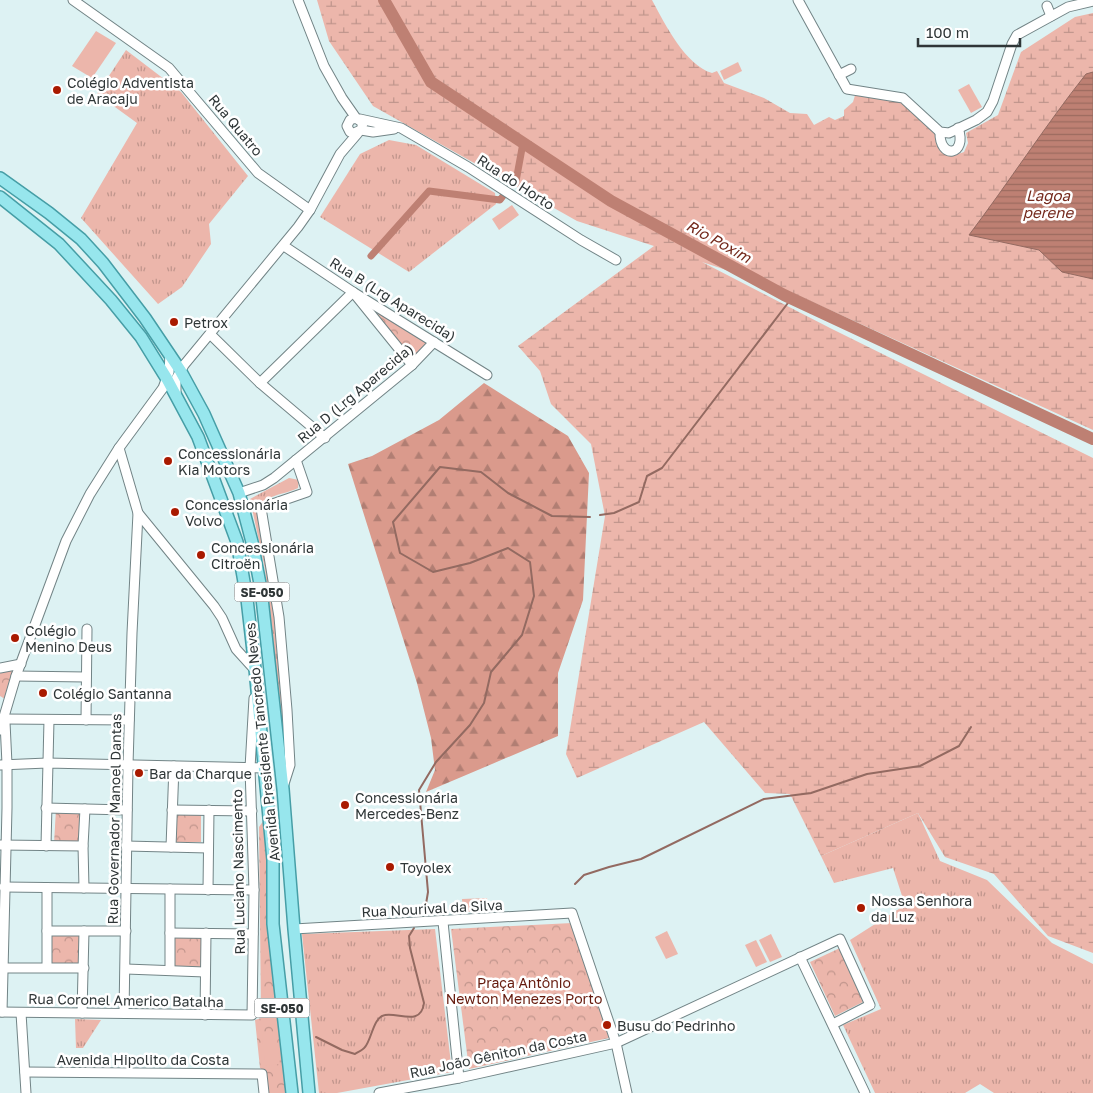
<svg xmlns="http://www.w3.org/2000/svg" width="1093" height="1093" font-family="'Golos Text',sans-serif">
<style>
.grass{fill:url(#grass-tufts)}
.forest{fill:url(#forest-firs)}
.wetland{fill:url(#wetland-marsh)}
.park{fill:url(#park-crowns)}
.pitch{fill:#ecb6ab}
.water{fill:url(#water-rules);stroke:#936a61}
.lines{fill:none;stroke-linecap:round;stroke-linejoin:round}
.stream{stroke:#936a61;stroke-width:2}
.canal{stroke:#be8073;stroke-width:7}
.river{stroke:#be8073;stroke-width:12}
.minor-casing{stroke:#728486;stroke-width:11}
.major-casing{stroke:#469ea6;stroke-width:14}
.minor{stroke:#fff;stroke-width:9}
.major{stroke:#97e6ed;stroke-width:11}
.poi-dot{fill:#a91a00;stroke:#fff;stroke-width:2}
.labels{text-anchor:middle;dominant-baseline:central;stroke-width:5;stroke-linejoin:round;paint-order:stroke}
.shield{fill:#fff;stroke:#6d7273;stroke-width:1}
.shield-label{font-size:12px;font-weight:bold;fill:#2f3637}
.poi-label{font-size:14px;fill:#2f3637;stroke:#fff;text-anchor:start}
.street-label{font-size:14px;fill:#2f3637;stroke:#fff}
.park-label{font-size:14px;fill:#651a0d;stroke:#fff}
.water-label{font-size:15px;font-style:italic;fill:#74291c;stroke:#fff}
</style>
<defs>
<pattern id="grass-tufts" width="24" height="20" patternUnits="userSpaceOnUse" patternTransform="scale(1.25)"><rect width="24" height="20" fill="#ecb6ab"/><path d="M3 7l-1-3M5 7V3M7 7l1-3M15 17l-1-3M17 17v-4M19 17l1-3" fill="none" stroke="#c0958c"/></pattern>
<pattern id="forest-firs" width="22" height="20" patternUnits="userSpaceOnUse" patternTransform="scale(1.25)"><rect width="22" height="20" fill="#da9a8c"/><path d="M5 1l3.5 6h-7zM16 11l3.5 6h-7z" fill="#b17e73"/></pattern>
<pattern id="wetland-marsh" width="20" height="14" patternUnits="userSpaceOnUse" patternTransform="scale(1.25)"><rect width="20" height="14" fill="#ecb6ab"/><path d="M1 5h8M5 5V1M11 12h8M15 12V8" fill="none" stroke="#c0958c"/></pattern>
<pattern id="park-crowns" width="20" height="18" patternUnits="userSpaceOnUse" patternTransform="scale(1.25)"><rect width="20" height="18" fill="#ecb6ab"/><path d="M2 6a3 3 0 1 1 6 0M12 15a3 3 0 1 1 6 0" fill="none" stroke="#c0958c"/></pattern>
<pattern id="water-rules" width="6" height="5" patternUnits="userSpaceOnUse" patternTransform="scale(1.25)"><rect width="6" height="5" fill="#be8073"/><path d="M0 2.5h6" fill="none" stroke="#9b6a5f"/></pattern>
</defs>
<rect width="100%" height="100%" fill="#ddf2f3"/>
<g class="grass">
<path d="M126,50L181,92L248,176L209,224L211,244L182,287L158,304L81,218L137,123L97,94Z"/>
<path d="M389,140L416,145L495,193L496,204L409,272L320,217L360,154Z"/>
<path d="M289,478L299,480L298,488C284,495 266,494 258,509L271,571L289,767H284L265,569L250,499Z"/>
<path d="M918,813L940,861L987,880L1052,943L1093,964V1093H994L980,1084L965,1093H875L843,1025L881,1009L850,940L905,905L893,868L834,883L821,856Z"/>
<path d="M435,929L452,1072L337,1093H319L302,934Z"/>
<path d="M75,1019L101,1020L83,1048H76Z"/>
</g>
<path class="forest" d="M484,383L568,436L589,473L583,600L558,673V736L426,792L435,770L431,738L417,683L348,464L372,456L439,420Z"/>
<path class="wetland" d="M317,0H652C665,24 685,65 712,73L717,71L724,83L764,98L790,113L807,114L814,125L829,117L835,120L844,116V110L853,102L856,92L897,97L938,134C938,153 946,159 964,152L968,143L966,133L998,115L1021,52L1075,17L1093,13V430L784,289L702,262L830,328L1093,458V953L1048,936L994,874L945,857L918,813L821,856L790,794L765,793L704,722L577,778L566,754L605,516L591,444L551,404L540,371L518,346L654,246L577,221L373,106L329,41Z"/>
<g class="park">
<path d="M371,309L431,341L413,361Z"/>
<path d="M16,668L5,699L0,696V673Z"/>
<path d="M56,809L88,810L87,845L54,844Z"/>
<path d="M201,814V842H174V815Z"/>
<path d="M264,820L288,1093H267L264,1071L260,1068L255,1020L261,1018V1015L259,827Z"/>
<path d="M572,923L609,1038L469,1069L451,929Z"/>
<path d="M172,933L203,934V968H171Z"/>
<path d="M50,935H81L82,965L50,966Z"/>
<path d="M840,948L863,1002L835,1016L810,962Z"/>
</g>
<g class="pitch">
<path d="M96,31L116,43L92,78L72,66Z"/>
<path d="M738,62L742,71L724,80L720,71Z"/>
<path d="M969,84L982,107L971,113L958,90Z"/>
<path d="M512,205L519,215L499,230L492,219Z"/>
<path d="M487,898L488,911L463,912L462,899Z"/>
<path d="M667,931L678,954L666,959L655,937Z"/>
<path d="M771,934L782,957L770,962L759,940Z"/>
<path d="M756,940L767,962L756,967L745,945Z"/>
<path d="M276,1032L280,1064L265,1066L262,1034Z"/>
</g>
<path class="water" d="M1093,72V279L1062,272L1039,250L969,235C1009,182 1045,126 1086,74Z"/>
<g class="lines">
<g class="stream">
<path d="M600,515L614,513L639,502L647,476L662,468L791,299"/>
<path d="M575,884L584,875L609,867L641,859L764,799L811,793L867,774L920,766L959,746L971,727"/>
<path d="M419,917L426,904L428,892L419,790L436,762L470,725L484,703L491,672L522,635L534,596L530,562L508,548L470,563L433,572L400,553L393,522L440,467L481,472L508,493L552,516L590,517"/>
<path d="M316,1037L342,1050L355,1054C358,1052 363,1050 365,1047C372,1039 373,1017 385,1015C398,1012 421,1027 424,1003L410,948L409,936L414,928"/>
</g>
<g class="canal">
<path d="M516,181L523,143"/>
<path d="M371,256L429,191L500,200L503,196"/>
</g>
<path class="river" d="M384,0L431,82L611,201L784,295L1093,439"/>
<defs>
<g id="minor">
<path d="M73,0L169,68L258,173L310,210"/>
<path d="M298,0L324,66L342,98L356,118L363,123L361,130L354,133L350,132L347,126L350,120L356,118"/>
<path d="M798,0L847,89L903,98L940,132L949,133L976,120L987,112L993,101L1012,44L1017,35L1068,7L1093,1"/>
<path d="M1047,6L1051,16"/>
<path d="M839,75L851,69"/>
<path d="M360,119L401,128L468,167L581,240L616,260"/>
<path d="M361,130L373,132L394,129"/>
<path d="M940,132C939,160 968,156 958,128"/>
<path d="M284,246L353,292L487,375"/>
<path d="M210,334L260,383L325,438"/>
<path d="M260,383L353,292L412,365"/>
<path d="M176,395V379L184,365L298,227L310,210L340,154L358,133"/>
<path d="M119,448L138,513L132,633L128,765L124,1013"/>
<path d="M239,493L263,485L274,478L412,365L434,342"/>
<path d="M138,513L214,606L222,618L236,649L255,670"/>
<path d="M0,668L21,664"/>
<path d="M16,676L86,677"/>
<path d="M4,719L129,720"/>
<path d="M86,720L87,629"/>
<path d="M0,730L16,676L66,541L90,494L119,448L163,388L169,372L170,354"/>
<path d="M0,765L47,763L264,768"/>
<path d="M283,787L290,765L287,710L279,617L261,508L307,492L296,460"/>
<path d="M46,808L127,810"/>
<path d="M172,810L252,811"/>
<path d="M1,845L83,846"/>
<path d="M46,846L49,720"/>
<path d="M126,846L208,848"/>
<path d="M171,847L174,766"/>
<path d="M4,887L254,890"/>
<path d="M84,888L83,846L85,809"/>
<path d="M208,890L209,810"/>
<path d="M443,922L459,1078"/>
<path d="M294,929L572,913L616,1043L627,1093"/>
<path d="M47,931H126"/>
<path d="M170,933L253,934"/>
<path d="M800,957L865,1093"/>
<path d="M47,967V888"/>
<path d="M3,968H84"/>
<path d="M126,969L205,972"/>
<path d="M170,970V889"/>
<path d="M0,1012L252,1015L254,890L250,768L254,698"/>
<path d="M2,1012L7,808V764L5,722"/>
<path d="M21,1013L26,1093"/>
<path d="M82,1013L84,931"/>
<path d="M205,1015L206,933"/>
<path d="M25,1072L262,1074L264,1093"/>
<path d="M379,1093L459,1078L616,1043L840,939L870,1005L833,1024"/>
</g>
<g id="major">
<path d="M0,178L49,213L81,239L103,263L145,318L180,370L204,414L239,493L252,542L261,589L283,789L294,929L309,1093"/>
<path d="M0,197L59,244L111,300L141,337L167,379L198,437L237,542L247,599L255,669L273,860V924L292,1093"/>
</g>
</defs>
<use href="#minor" class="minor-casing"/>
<use href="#major" class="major-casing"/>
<use href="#minor" class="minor"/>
<use href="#major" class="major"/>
</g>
<g class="poi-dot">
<circle cx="57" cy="90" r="5"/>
<circle cx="174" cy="322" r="5"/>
<circle cx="168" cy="461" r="5"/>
<circle cx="175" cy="512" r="5"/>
<circle cx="201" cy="555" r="5"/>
<circle cx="15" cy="638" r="5"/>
<circle cx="43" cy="693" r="5"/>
<circle cx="139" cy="773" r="5"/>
<circle cx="345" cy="805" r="5"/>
<circle cx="390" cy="867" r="5"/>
<circle cx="861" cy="908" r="5"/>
<circle cx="607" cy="1025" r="5"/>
</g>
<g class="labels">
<g class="shield">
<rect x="234.5" y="582.5" width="55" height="19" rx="4"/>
<rect x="254.5" y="998.5" width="55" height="19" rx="4"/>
</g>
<g class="shield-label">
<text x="262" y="592">SE-050</text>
<text x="282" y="1008">SE-050</text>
</g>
<g class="poi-label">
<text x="67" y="82">Colégio Adventista<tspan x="67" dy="16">de Aracaju</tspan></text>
<text x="184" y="322">Petrox</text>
<text x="178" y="453">Concessionária<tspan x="178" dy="16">Kia Motors</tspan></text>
<text x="185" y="504">Concessionária<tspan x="185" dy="16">Volvo</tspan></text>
<text x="211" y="547">Concessionária<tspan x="211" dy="16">Citroën</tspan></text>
<text x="25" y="630">Colégio<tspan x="25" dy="16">Menino Deus</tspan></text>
<text x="53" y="693">Colégio Santanna</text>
<text x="149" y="773">Bar da Charque</text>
<text x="355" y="797">Concessionária<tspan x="355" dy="16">Mercedes-Benz</tspan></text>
<text x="400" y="867">Toyolex</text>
<text x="871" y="900">Nossa Senhora<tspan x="871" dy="16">da Luz</tspan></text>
<text x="617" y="1025">Busu do Pedrinho</text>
</g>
<g class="street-label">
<text transform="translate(236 125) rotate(50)">Rua Quatro</text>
<text transform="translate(516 182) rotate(33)">Rua do Horto</text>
<text transform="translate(393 299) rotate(32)">Rua B (Lrg Aparecida)</text>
<text transform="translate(355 393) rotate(-40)">Rua D (Lrg Aparecida)</text>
<text transform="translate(262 742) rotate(-96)">Avenida Presidente Tancredo Neves</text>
<text transform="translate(114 819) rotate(-89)">Rua Governador Manoel Dantas</text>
<text transform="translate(238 872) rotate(-91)">Rua Luciano Nascimento</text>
<text transform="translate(432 908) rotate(-3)">Rua Nourival da Silva</text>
<text transform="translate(126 1000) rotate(1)">Rua Coronel Americo Batalha</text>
<text transform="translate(498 1054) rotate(-12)">Rua João Gêniton da Costa</text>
<text x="143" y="1059">Avenida Hipolito da Costa</text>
</g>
<g class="park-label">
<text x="524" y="982">Praça Antônio<tspan x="524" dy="16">Newton Menezes Porto</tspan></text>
</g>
<g class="water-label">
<text x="1048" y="195">Lagoa<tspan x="1048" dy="17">perene</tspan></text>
<text transform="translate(719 241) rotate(29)">Rio Poxim</text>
</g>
</g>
<path d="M918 38v8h102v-8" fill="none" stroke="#2f3637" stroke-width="2.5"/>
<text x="926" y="38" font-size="15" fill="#2f3637" stroke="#ffffff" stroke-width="4" paint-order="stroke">100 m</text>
</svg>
